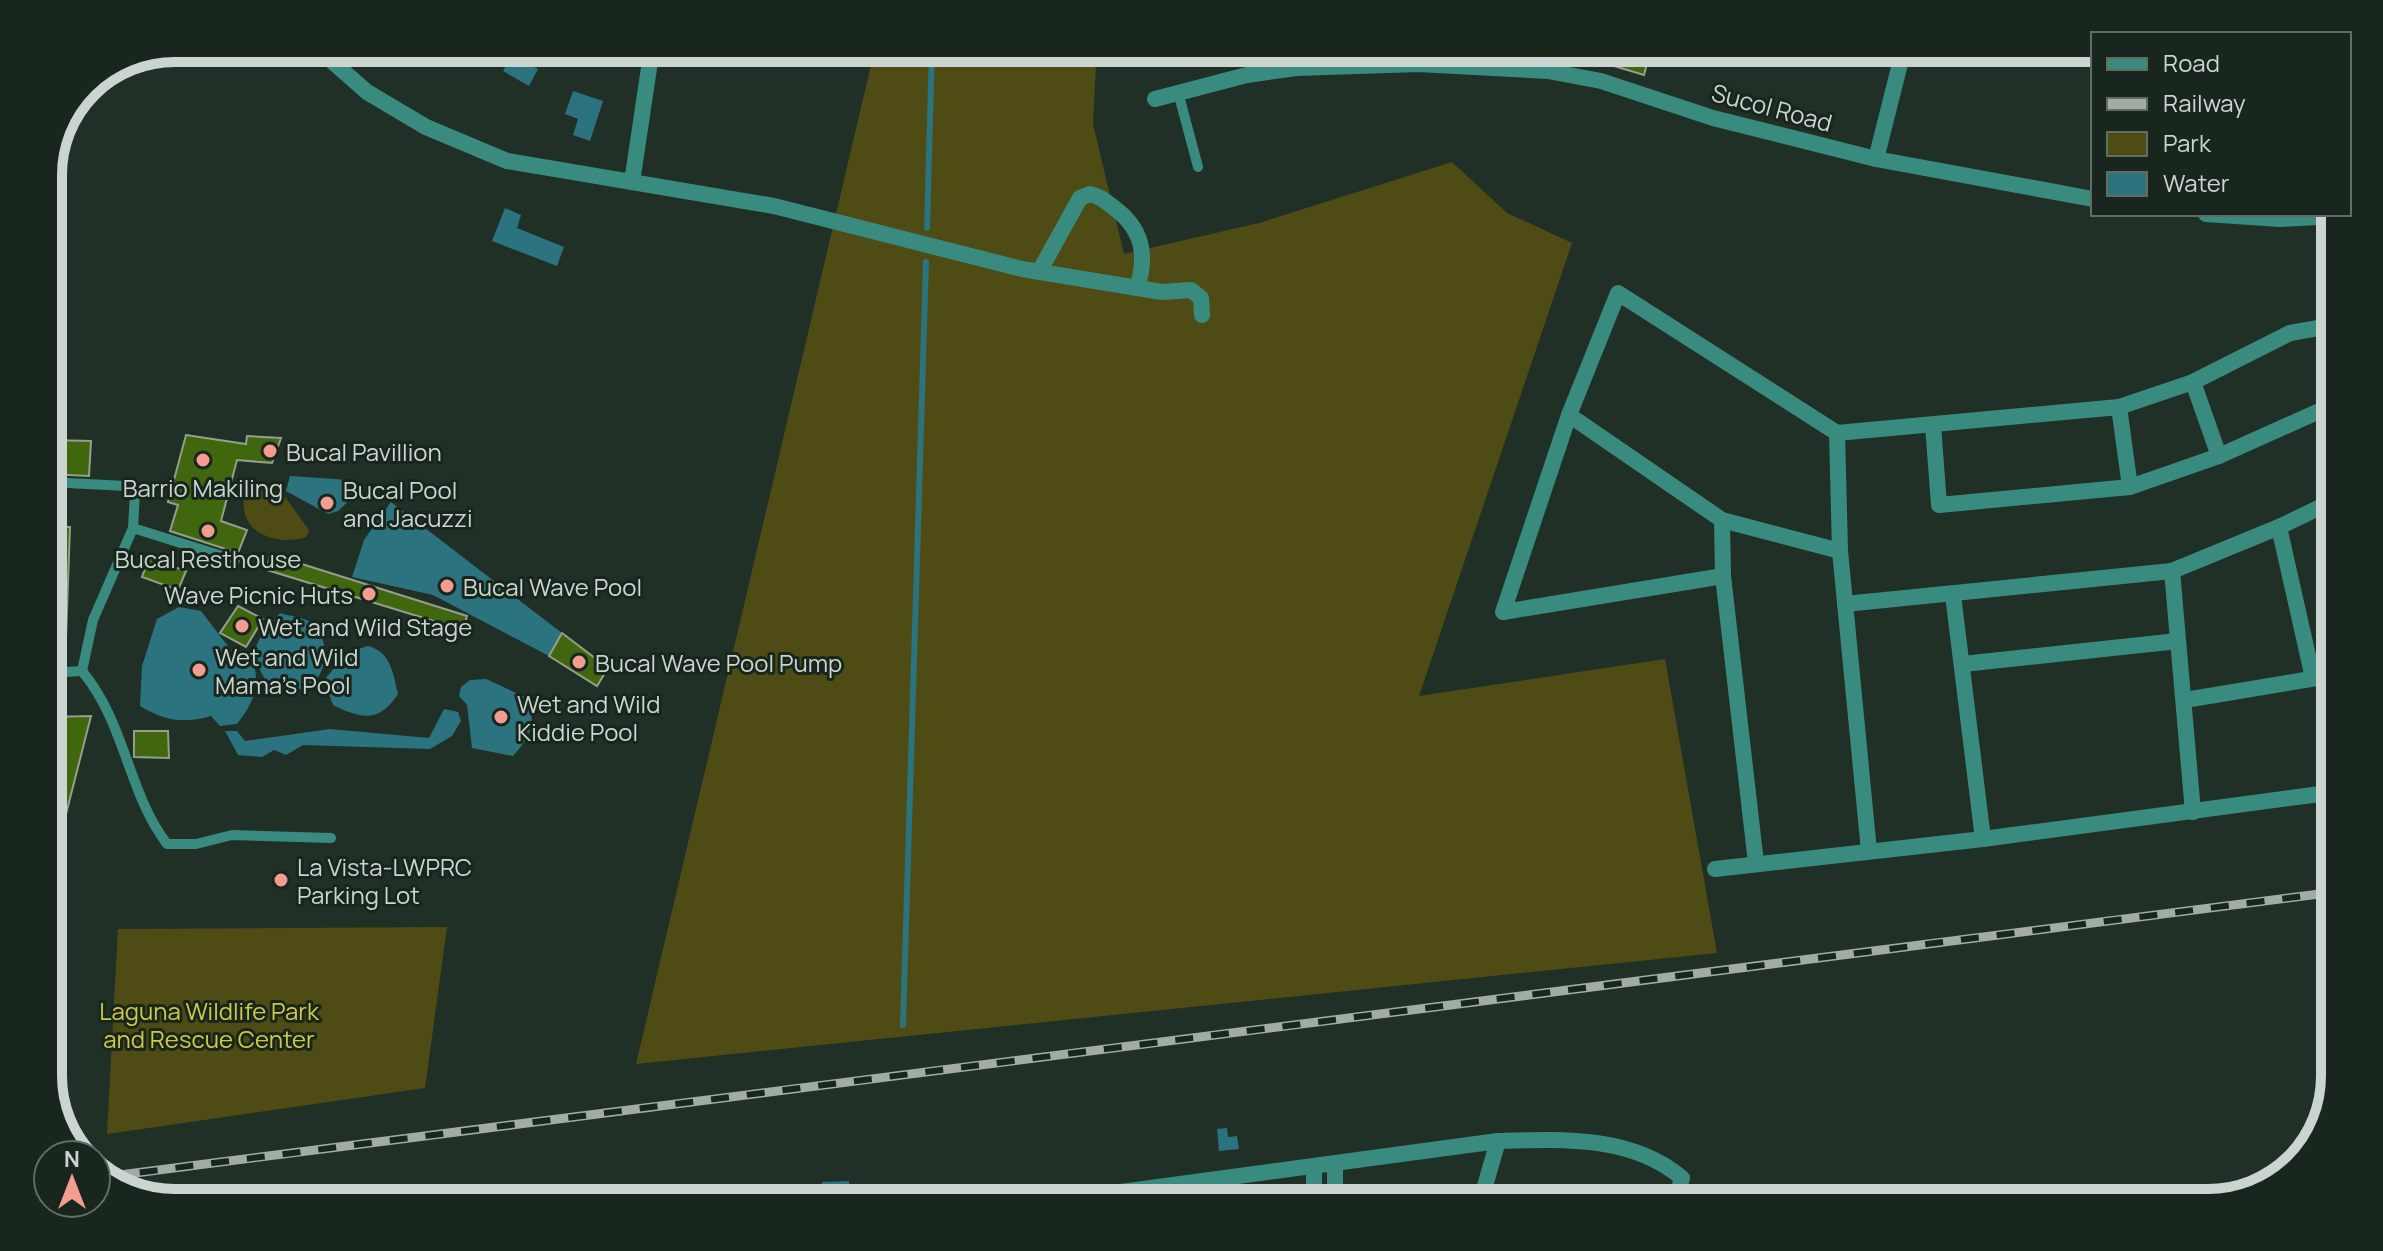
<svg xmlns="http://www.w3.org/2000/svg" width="2383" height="1251" font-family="Manrope,sans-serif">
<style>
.green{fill:#4f4b14}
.water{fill:#2b737e}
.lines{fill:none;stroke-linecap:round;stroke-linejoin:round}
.stream{stroke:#2b737e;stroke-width:6}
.building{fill:#40670e;stroke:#959e8e;stroke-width:2}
.service{stroke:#398b80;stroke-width:10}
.minor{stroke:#398b80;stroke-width:16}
.rail-casing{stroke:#a2aca5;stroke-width:9}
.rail{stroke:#18261d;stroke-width:6;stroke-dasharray:18;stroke-linecap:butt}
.poi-dot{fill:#f59c91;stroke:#18261d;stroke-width:3}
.labels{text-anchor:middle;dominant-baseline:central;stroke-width:6;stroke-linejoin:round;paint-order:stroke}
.street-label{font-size:24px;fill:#cbd4ce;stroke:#18261d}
.poi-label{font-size:24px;fill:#cbd4ce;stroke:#18261d;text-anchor:start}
.park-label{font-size:24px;fill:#d1c943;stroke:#18261d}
.rim{fill:none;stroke:#cbd4ce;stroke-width:10}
</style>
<rect width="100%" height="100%" fill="#213027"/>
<g class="green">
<path d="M875,48H1123L1096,63L1093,124L1124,254L1259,223L1452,162L1507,213L1572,243L1419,696L1665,659L1717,953L636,1064Z"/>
<path d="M270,489L285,497L309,530L306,537C274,547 236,531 245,494Z"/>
<path d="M447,927L425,1088L107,1134L118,929Z"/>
</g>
<g class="water">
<path d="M512,55L538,69L529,86L503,71Z"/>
<path d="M573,91L603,101L590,141L573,135L578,119L565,114Z"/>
<path d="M505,208L521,215L517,228L564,247L557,266L492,241Z"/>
<path d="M290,476L349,480L356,494L338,511L328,514L286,491Z"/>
<path d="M391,502L562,633L549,656L433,595L352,577L364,540Z"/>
<path d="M179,607L201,611L234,654L251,657C262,683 254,703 237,724L220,726L211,716C183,724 165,721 140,706L142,666L157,619Z"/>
<path d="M280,613C288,616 303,617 310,622C336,641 327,692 291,690C283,690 274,685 267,683C246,647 256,643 280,613Z"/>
<path d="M368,646C391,652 393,673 398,694C379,723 362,719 333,705L324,680L348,652Z"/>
<path d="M486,679L527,698C537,722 530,738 513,756L472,748L467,705L459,696L461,687L470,680Z"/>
<path d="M444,709L458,712L461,721L452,736L430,749L303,745L286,755L274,750L262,757L238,755L225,731H237L245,741L330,729L429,738Z"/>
<path d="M1227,1128L1228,1137L1237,1136L1239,1149L1219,1151L1217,1129Z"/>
<path d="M849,1181L850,1203H822V1182Z"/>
</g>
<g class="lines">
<g class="stream">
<path d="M927,228L932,48"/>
<path d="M903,1025L926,262"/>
</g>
</g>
<g class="building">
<path d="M1619,48H1651L1644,75L1614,66Z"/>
<path d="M186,435L246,444L247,436L281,438L272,463L237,460L221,521L247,530L238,553L170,531L178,505L168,502Z"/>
<path d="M48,440L91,441L89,476L48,474Z"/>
<path d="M48,526L70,527L66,637L48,636Z"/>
<path d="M270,554L467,616L463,630L267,570Z"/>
<path d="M149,558L186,571L178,590L142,577Z"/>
<path d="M238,606L263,619L246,647L220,633Z"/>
<path d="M562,633L608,668L597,686L549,656Z"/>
<path d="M91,716L65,818L48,819V717Z"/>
<path d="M134,731H168L169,758L134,757Z"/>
</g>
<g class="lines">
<g class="service">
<path d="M1413,48L1418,64"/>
<path d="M1178,92L1198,167"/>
<path d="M48,482L126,486L135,493L133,528L93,620L82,671L48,673"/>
<path d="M133,528L235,560"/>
<path d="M82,671C126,724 127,791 167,844H196L232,835L331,838"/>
</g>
<g class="minor">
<path d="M317,48L367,92L426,127L507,161L774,206L1022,269L1162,292L1191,290L1201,298L1202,315"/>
<path d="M1155,99L1247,75L1296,68L1418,64L1548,71L1601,81L1713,118L1876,159L2093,199"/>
<path d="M1876,159L1904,48"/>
<path d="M632,182L652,48"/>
<path d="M2206,214L2280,219L2335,216"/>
<path d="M1039,272L1080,198L1090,194C1100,196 1105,201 1113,207C1142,228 1148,254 1137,288"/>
<path d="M2193,382L2219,456"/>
<path d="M2119,407L2130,487"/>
<path d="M1569,415L1722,520L1840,551"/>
<path d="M1933,425L1939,505L2130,487L2219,456L2335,404"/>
<path d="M1837,433L1840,551L1869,851"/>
<path d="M1722,520L1723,576L1756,863"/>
<path d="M2279,527L2313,678"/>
<path d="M2172,571L2193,812"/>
<path d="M1723,576L1503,612L1569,415L1618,293L1837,433L2119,407L2193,382L2290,333L2324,327L2335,330"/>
<path d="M1953,595L1983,839"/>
<path d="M1845,604L2172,571L2279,527L2335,500"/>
<path d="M1963,664L2178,641"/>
<path d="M2185,700L2335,675"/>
<path d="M1715,869L1983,839L2335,792"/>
<path d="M1039,1203L1498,1141C1560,1139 1632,1135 1682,1178L1675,1203"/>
<path d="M1314,1203V1167"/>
<path d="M1335,1203V1165"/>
<path d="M1480,1203L1498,1141"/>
</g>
<defs>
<path id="rail" d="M104,1177L2335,892"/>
</defs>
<use href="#rail" class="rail-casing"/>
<use href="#rail" class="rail"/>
</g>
<g class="poi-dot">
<circle cx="270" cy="451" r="8"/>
<circle cx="203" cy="460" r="8"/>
<circle cx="327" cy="503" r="8"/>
<circle cx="208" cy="531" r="8"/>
<circle cx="447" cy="586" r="8"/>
<circle cx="369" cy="594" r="8"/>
<circle cx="242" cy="626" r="8"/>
<circle cx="579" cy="662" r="8"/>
<circle cx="199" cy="670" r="8"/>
<circle cx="501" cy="717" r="8"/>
<circle cx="281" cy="880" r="8"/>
</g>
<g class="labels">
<g class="street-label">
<text transform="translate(1772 107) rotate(15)">Sucol Road</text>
</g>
<g class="poi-label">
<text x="286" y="451">Bucal Pavillion</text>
<text x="203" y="487" text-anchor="middle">Barrio Makiling</text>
<text x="343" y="489">Bucal Pool<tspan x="343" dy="28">and Jacuzzi</tspan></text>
<text x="208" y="558" text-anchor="middle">Bucal Resthouse</text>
<text x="463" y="586">Bucal Wave Pool</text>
<text x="353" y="594" text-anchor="end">Wave Picnic Huts</text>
<text x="258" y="626">Wet and Wild Stage</text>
<text x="215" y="656">Wet and Wild<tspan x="215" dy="28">Mama's Pool</tspan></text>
<text x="595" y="662">Bucal Wave Pool Pump</text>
<text x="517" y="703">Wet and Wild<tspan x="517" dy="28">Kiddie Pool</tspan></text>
<text x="297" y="866">La Vista-LWPRC<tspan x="297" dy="28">Parking Lot</tspan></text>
</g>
<g class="park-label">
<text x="209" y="1010">Laguna Wildlife Park<tspan x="209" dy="28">and Rescue Center</tspan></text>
</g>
</g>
<path d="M0 0H2383V1251H0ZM175 62H2208A113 113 0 0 1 2321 175V1076A113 113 0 0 1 2208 1189H175A113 113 0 0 1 62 1076V175A113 113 0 0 1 175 62Z" fill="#18261d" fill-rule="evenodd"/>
<path class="rim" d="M175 62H2208A113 113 0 0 1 2321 175V1076A113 113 0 0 1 2208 1189H175A113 113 0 0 1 62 1076V175A113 113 0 0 1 175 62Z"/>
<rect x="2091" y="32" width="260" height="184" fill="#18261d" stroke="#606c64" stroke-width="2"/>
<rect x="2107" y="58" width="40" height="12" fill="#398b80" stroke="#606c64" stroke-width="2"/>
<text x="2163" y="72" font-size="24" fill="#cbd4ce">Road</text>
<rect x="2107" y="98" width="40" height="12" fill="#a2aca5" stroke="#606c64" stroke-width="2"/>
<text x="2163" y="112" font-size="24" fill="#cbd4ce">Railway</text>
<rect x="2107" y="132" width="40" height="24" fill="#4f4b14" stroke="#606c64" stroke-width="2"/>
<text x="2163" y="152" font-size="24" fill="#cbd4ce">Park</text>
<rect x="2107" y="172" width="40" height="24" fill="#2b737e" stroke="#606c64" stroke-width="2"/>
<text x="2163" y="192" font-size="24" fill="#cbd4ce">Water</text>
<g transform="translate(72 1179)"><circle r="38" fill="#18261d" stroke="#606c64" stroke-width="2"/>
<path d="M0-6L14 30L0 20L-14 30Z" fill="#f59c91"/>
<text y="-12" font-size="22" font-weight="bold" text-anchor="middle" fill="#cbd4ce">N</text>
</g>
</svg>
